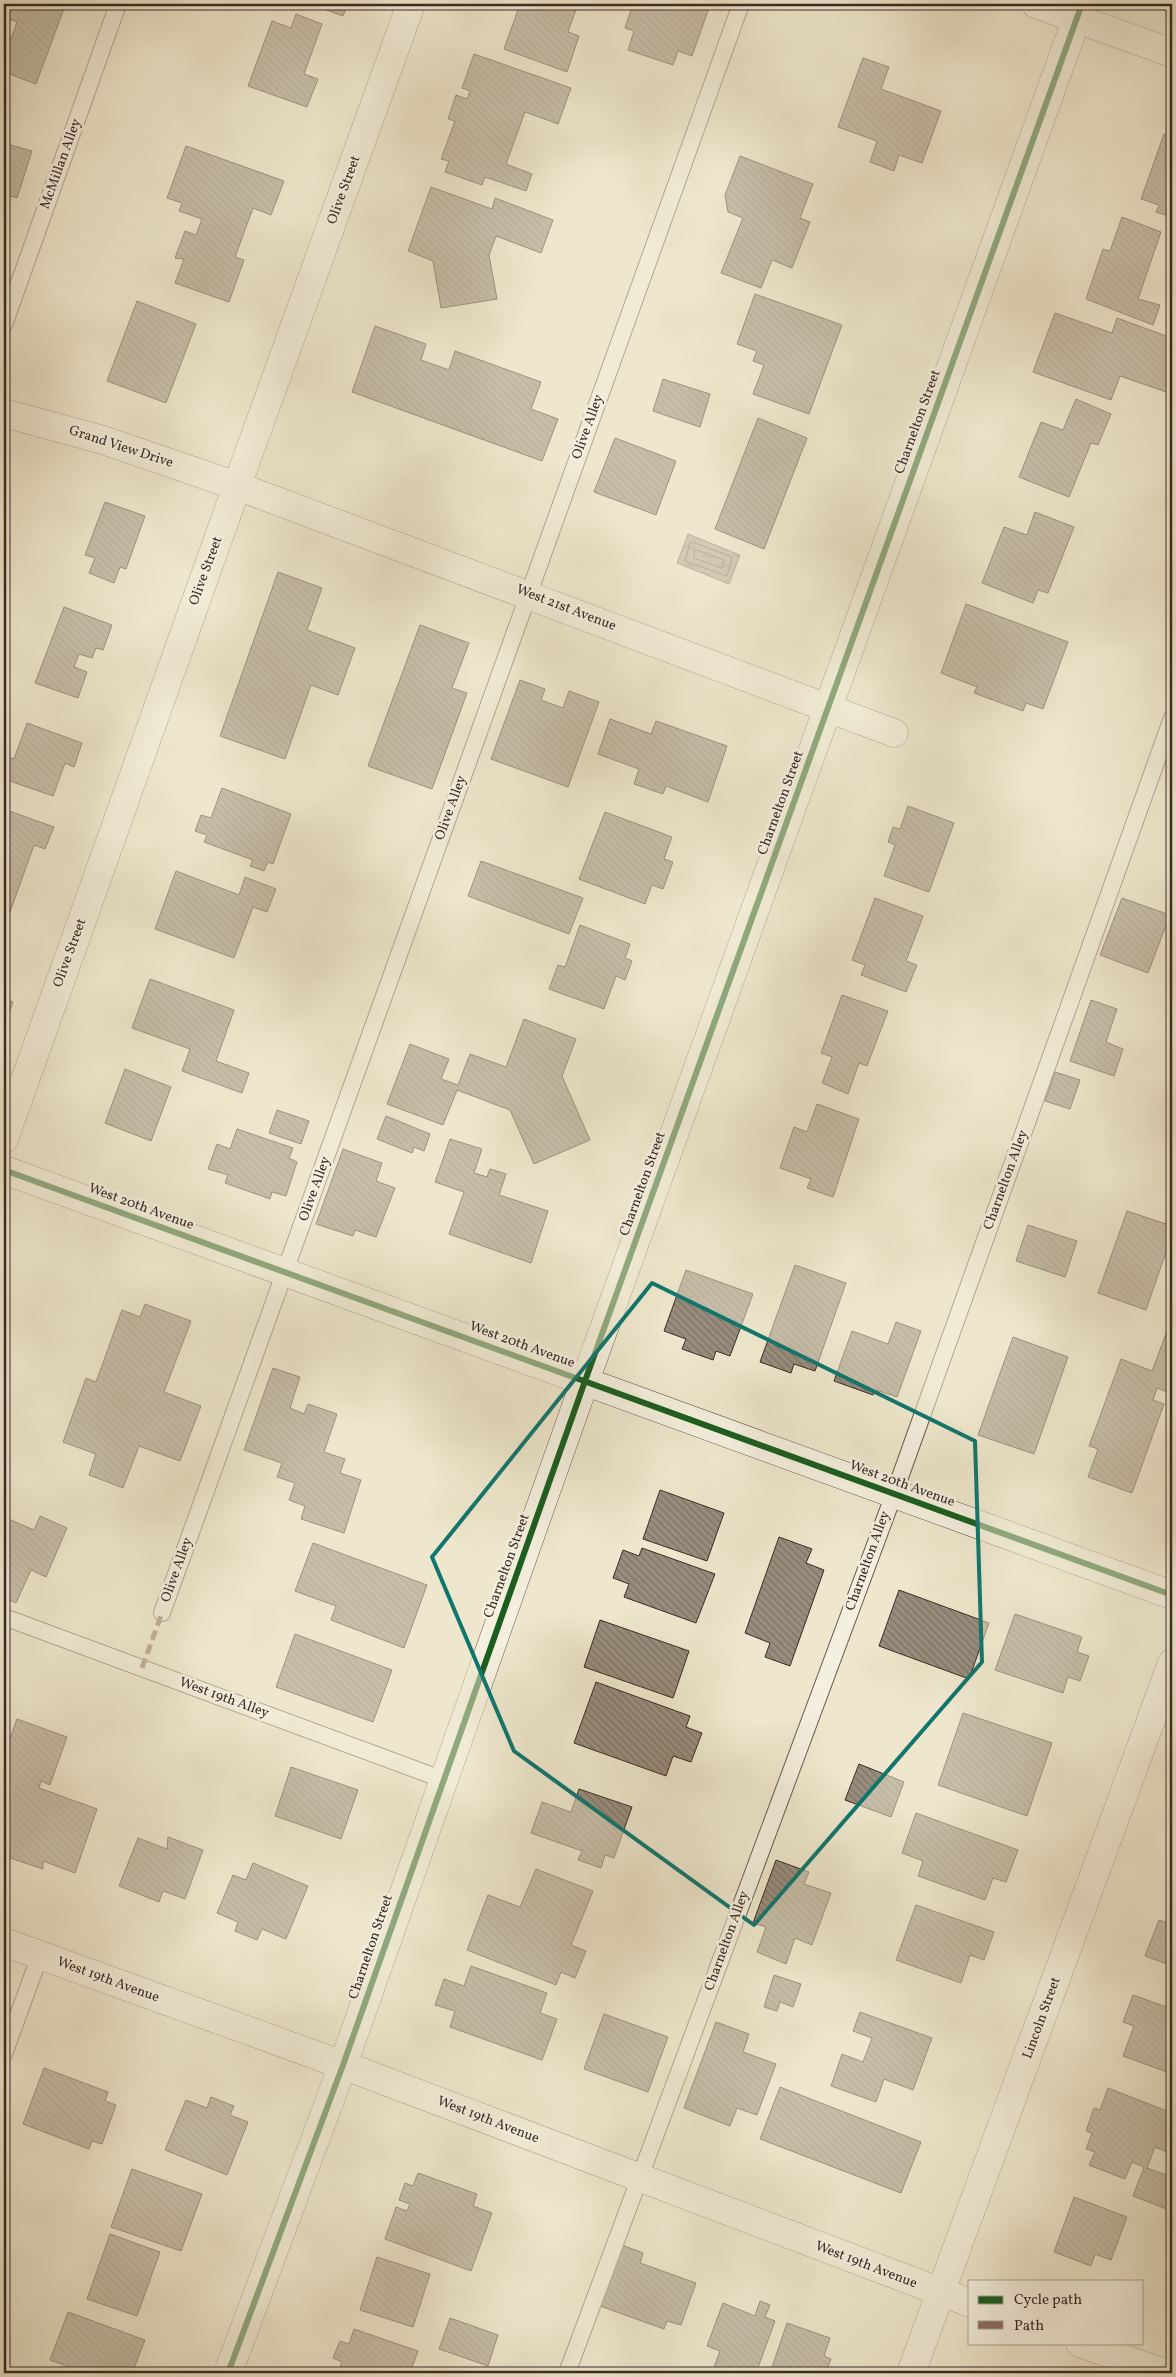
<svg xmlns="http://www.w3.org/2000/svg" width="1176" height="2377" font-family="Vollkorn,serif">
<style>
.water{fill:url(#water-ripples);stroke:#817568}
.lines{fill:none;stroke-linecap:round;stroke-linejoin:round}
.shore{stroke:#76695d;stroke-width:1}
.building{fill:url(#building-back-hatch);stroke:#3a2b26}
.service-casing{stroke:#675a50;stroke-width:18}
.minor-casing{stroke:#675a50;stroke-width:29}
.tertiary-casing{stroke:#675a50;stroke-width:29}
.service{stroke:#f4efde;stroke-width:16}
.minor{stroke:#f4efde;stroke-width:28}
.tertiary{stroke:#f4efde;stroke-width:28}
.quiet{stroke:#8d6e63;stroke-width:5;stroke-dasharray:10 5;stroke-linecap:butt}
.cycleway-casing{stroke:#f4efde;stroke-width:9}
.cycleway{stroke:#1b5e20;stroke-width:6}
.marked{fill:none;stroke:#0f766e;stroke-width:4;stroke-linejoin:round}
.labels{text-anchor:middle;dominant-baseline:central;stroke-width:5;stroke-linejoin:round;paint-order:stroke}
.street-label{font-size:14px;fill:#3a2b26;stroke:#f4efde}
</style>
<defs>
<pattern id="water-ripples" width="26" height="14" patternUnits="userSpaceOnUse" patternTransform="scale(1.25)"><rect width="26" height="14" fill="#b1a794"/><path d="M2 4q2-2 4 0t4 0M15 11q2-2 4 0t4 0" fill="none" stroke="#918879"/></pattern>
<pattern id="building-back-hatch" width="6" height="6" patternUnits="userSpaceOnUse" patternTransform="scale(1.25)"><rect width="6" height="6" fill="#988d7d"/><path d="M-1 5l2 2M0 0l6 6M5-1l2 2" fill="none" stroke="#7d7366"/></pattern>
</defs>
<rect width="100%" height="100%" fill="#eee7cd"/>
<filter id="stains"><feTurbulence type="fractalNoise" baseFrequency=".004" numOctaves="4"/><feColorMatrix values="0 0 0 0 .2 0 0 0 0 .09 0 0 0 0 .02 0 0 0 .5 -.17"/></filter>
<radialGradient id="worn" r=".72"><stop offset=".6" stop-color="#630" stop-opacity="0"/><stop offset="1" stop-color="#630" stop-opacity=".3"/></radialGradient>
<path class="water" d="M688,534L740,555L729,584L677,563Z"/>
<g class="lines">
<g class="shore">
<path d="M693,542L732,557L727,576L685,561L690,543Z"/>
<path d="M697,550L724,560L723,567L721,568L694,558V551Z"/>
</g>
</g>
<g class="building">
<path d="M4,4H58L65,6L36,84L4,72V59L17,22L4,17Z"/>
<path d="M310,4H348L343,16Z"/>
<path d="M520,4H578L568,32L579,36L567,72L504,49Z"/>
<path d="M633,4L710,5L692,56L678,51L673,65L628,50L634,31L625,28Z"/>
<path d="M296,14L322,24L304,74L318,79L307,107L248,86L272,21L291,28Z"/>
<path d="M474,54L571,88L558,124L525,112L506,164L532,174L526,191L485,177L482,185L445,172L449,161L441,159L455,121L448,119L456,95L467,99L470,91L462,88Z"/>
<path d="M863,58L889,67L881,89L941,111L922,163L899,155L894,171L870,162L877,141L838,127Z"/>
<path d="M1164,134L1172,137V217L1156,212L1159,205L1141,199Z"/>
<path d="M4,143L32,151L17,198L4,194Z"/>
<path d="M186,146L284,181L271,215L253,208L235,257L244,260L229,302L175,283L184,259L175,258L185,231L196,235L202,219L179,211L182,203L167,198Z"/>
<path d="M740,156L813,184L800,218L810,222L792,268L772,260L761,288L721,273L743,218L728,212L725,195Z"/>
<path d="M431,187L492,209L495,198L553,220L541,253L496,236L489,255L497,299L441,308L433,261L408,251Z"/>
<path d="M1122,217L1161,232L1138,299L1160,305L1153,325L1086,299L1103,249L1110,251Z"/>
<path d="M755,294L842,325L809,414L753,394L764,365L753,361L757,351L737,344Z"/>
<path d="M137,301L196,324L166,403L107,381Z"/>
<path d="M1055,313L1112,333L1117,318L1172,338V394L1120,376L1111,400L1033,372Z"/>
<path d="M375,326L426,344L421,360L449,370L455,351L541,382L531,409L558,419L542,461L352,392Z"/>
<path d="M663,379L710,394L700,427L653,411Z"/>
<path d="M1076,399L1111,414L1098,445L1091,443L1069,497L1019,477L1041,422L1063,430Z"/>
<path d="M758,418L807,438L764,549L715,529Z"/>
<path d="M615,438L676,461L656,515L594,492Z"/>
<path d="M105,502L145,516L126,569L120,567L114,583L89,573L95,558L85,555Z"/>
<path d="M1035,512L1074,527L1048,593L1038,590L1033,603L982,583L1004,527L1027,535Z"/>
<path d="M278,572L322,588L307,630L355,648L338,695L311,685L285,759L220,736Z"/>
<path d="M966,604L1068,642L1043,709L1026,703L1023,711L974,693L977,687L941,673Z"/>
<path d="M64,607L112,625L103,650L96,648L92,658L79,654L74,667L87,672L78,698L35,683Z"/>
<path d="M420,625L469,643L452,688L467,693L432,789L368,766Z"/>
<path d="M520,680L545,689L541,700L563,708L569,691L599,702L568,787L491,759Z"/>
<path d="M610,719L651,734L656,721L727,746L708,802L666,786L663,794L634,784L639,769L598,754Z"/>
<path d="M27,723L82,743L74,767L65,763L53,796L4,779V765L7,757L14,759Z"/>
<path d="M222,788L291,814L273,864L268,862L264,871L250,866L253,860L204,842L207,835L195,831L201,815L211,818Z"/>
<path d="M908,806L954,823L929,892L884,876L895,845L888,842L893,827L900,829Z"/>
<path d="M4,809L54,827L45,849L34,845L10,912L4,910Z"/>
<path d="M605,812L672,837L664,859L673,862L663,889L652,885L645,904L579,879Z"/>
<path d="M481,861L583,898L569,934L468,896Z"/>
<path d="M176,871L239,895L245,877L276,889L267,912L253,907L234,958L155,929Z"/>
<path d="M875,898L923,916L906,961L917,965L906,992L861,975L865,965L852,960Z"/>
<path d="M1122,898L1170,915L1148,973L1100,955Z"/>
<path d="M580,925L630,944L625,958L632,961L625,980L616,976L604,1009L549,989L558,965L565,967Z"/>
<path d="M150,979L234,1010L216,1061L249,1073L242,1093L182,1071L190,1049L132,1028Z"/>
<path d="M842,995L888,1011L867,1066L859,1063L848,1094L822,1083L832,1057L821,1053Z"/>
<path d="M4,998L13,1002L4,1027Z"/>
<path d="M1091,1000L1117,1009L1106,1042L1123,1049L1114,1076L1070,1061Z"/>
<path d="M524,1019L576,1039L562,1076L590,1140L534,1164L510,1110L457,1090L443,1125L387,1104L410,1044L449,1059L441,1079L458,1085L470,1054L506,1067Z"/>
<path d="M125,1069L171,1087L151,1141L105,1123Z"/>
<path d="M1055,1072L1080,1080L1070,1109L1045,1101Z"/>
<path d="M817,1104L859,1119L833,1197L807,1188L811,1179L780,1168L794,1127L807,1132Z"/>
<path d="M277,1110L309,1121L301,1144L269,1133Z"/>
<path d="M386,1116L430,1134L424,1151L414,1147L412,1153L377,1139Z"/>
<path d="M237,1129L293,1148L289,1158L297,1162L286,1196L272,1192L270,1199L225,1183L228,1175L208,1169L217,1144L230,1149Z"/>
<path d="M450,1139L482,1149L474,1173L487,1177L490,1169L506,1174L499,1195L548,1211L531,1263L449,1234L464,1192L435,1182Z"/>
<path d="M343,1149L382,1163L376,1181L395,1188L376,1237L355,1230L353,1236L316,1224Z"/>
<path d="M1172,1183V1203L1166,1201Z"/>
<path d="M1127,1211L1172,1226V1235L1146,1310L1098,1293Z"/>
<path d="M1028,1225L1077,1241L1065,1277L1016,1261Z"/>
<path d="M795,1265L846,1283L815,1371L794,1364L791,1373L760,1362Z"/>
<path d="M686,1270L753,1294L730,1356L716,1351L713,1360L682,1349L686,1339L664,1331Z"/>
<path d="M145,1304L191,1321L164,1392L201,1406L180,1461L139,1446L123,1488L89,1475L96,1454L63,1442L86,1378L96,1382L122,1310L140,1317Z"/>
<path d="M896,1322L921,1331L897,1397L876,1390L873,1395L834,1381L852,1331L888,1344Z"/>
<path d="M1167,1331L1172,1333V1394L1157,1388L1153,1400L1164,1404L1132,1493L1088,1477L1098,1449L1089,1446L1121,1359L1152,1371Z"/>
<path d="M1013,1337L1068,1357L1034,1454L978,1435Z"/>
<path d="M273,1368L300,1377L290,1408L304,1414L308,1404L337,1414L324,1452L345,1459L340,1473L361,1480L344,1533L301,1519L305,1506L289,1500L295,1483L277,1477L282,1463L244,1450Z"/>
<path d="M660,1490L724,1513L707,1561L643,1539Z"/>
<path d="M40,1516L67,1528L46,1577L31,1570L16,1603L4,1598V1517L34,1530Z"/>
<path d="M779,1537L812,1549L806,1563L824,1570L790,1666L765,1657L770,1643L745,1633Z"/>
<path d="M313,1543L427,1585L404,1648L331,1620L336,1606L295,1591Z"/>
<path d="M642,1548L715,1574L696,1623L624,1597L629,1584L613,1578L623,1550L639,1556Z"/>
<path d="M899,1590L989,1623L969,1679L879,1646Z"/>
<path d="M1015,1614L1082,1637L1077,1652L1089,1656L1080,1681L1068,1677L1063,1693L995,1670Z"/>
<path d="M600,1620L689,1651L673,1698L584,1667Z"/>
<path d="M295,1634L392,1670L373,1722L276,1687Z"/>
<path d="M596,1682L690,1716L686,1727L702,1733L691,1762L673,1756L666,1776L574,1743Z"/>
<path d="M963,1713L1052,1743L1027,1816L938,1785Z"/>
<path d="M17,1719L67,1737L50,1785L41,1781L39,1788L97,1809L75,1873L43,1861V1869L4,1856V1755Z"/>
<path d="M859,1764L904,1782L891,1817L845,1800Z"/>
<path d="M291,1767L358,1790L341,1839L275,1816Z"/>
<path d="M579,1789L632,1807L614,1858L605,1855L601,1868L578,1860L582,1851L531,1833L542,1802L571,1812Z"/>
<path d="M916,1813L1018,1850L1006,1882L993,1878L985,1900L918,1876L923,1861L902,1853Z"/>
<path d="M168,1837L203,1850L185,1899L163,1891L159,1902L119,1886L138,1838L167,1849Z"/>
<path d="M776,1860L809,1872L804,1884L831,1893L812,1945L795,1938L786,1964L757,1952L766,1927L753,1923Z"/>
<path d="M253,1863L308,1886L286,1939L262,1929L257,1940L235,1931L238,1922L217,1913L233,1875L246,1880Z"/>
<path d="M536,1869L593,1891L571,1945L586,1951L575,1978L561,1972L556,1985L467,1950L488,1895L520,1907Z"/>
<path d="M916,1905L994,1932L984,1960L970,1955L961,1983L896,1960Z"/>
<path d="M1159,1920L1172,1925V1966L1145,1956Z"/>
<path d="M471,1966L547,1993L540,2013L557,2019L542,2060L450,2027L455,2011L435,2005L444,1979L464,1986Z"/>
<path d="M774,1975L801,1984L793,2007L780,2002L777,2011L764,2007Z"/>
<path d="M1133,1995L1172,2009V2074L1123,2056L1134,2026L1123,2022Z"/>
<path d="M860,2012L932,2038L913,2090L884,2079L876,2102L831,2086L842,2054L863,2062L872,2038L853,2031Z"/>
<path d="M604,2014L668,2037L648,2092L584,2069Z"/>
<path d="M716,2022L749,2034L743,2052L776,2064L757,2115L737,2108L730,2126L684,2108Z"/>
<path d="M44,2068L108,2092L105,2101L116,2105L102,2144L92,2141L89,2149L23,2124Z"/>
<path d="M780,2087L921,2142L901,2193L760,2139Z"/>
<path d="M1108,2088L1172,2113V2154L1155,2147L1147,2168L1172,2177V2203L1169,2210L1133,2196L1144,2167L1132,2162L1125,2179L1089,2165L1095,2152L1086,2149L1092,2133L1086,2131L1094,2108L1100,2110Z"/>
<path d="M211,2097L234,2106L230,2115L248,2122L227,2175L165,2150L186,2100L207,2108Z"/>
<path d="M132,2169L202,2194L181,2251L111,2227Z"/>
<path d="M418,2173L477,2194L473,2206L492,2213L471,2271L385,2239L396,2207L407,2211L410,2204L399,2200L405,2183L413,2186Z"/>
<path d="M1074,2197L1127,2217L1111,2260L1095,2254L1091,2266L1054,2252Z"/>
<path d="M110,2234L160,2252L137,2316L87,2299Z"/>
<path d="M622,2245L643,2253L640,2263L696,2283L681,2325L667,2321L664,2329L600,2306Z"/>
<path d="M377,2257L430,2274L413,2327L360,2310Z"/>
<path d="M760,2301L770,2305L765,2317L775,2321L756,2373H712L720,2351L707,2346L723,2303L755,2316Z"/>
<path d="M68,2312L145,2340L132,2373H86L50,2360Z"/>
<path d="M450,2318L498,2335L488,2366L439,2349Z"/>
<path d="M787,2323L830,2338L824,2356L831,2359L826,2373H770Z"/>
<path d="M354,2329L418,2351L410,2373H338L342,2362L333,2358L340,2341L349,2344Z"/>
</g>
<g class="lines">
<defs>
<g id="service">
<path d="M4,325L118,4"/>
<path d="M162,1613L741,4"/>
<path d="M4,1617L444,1780"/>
<path d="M4,2054L40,1955"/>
<path d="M567,2373L894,1494L1172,718"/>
</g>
<g id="minor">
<path d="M1036,4L1172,53"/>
<path d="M4,413L103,440L237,486L894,733"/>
<path d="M4,1139L237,486L411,4"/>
<path d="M4,1170L1172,1595"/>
<path d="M228,2373L343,2065L585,1381L1082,4"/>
<path d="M911,2373L1172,1663"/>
</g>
<g id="tertiary">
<path d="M4,1942L343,2065L970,2303"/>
<path d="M1080,2343L1164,2373"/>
</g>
</defs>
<use href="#service" class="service-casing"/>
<use href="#minor" class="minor-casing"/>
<use href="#tertiary" class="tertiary-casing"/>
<use href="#service" class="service"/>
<use href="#minor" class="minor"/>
<use href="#tertiary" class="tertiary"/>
<path class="quiet" d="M142,1668L162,1613"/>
<defs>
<g id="cycleway">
<path d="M4,1170L1172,1595"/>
<path d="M228,2373L343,2065L585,1381L1082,4"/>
</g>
</defs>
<use href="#cycleway" class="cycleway-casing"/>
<use href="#cycleway" class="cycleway"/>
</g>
<path d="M0 0H1176V2377H0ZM652,1283L975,1441L982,1662L754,1925L514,1751L432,1557Z" fill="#eee7cd" fill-opacity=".55" fill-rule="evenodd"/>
<path class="marked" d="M652,1283L975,1441L982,1662L754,1925L514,1751L432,1557Z"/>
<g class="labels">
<g class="street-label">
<text transform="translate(61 164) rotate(-70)">McMillan Alley</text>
<text transform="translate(344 190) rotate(-70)">Olive Street</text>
<text transform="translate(918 422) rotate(-70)">Charnelton Street</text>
<text transform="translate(588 427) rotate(-70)">Olive Alley</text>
<text transform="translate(121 447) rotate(18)">Grand View Drive</text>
<text transform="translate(206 571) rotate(-70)">Olive Street</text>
<text transform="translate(566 608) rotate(21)">West 21st Avenue</text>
<text transform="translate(781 803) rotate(-70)">Charnelton Street</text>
<text transform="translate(451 808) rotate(-70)">Olive Alley</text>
<text transform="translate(70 953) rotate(-70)">Olive Street</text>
<text transform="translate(1006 1180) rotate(-70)">Charnelton Alley</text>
<text transform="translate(643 1184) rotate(-70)">Charnelton Street</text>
<text transform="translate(315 1189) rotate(-70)">Olive Alley</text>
<text transform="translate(141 1207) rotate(20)">West 20th Avenue</text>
<text transform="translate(522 1345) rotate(20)">West 20th Avenue</text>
<text transform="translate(902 1484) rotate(20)">West 20th Avenue</text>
<text transform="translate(868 1561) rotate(-70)">Charnelton Alley</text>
<text transform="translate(507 1566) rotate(-70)">Charnelton Street</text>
<text transform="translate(177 1570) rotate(-70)">Olive Alley</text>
<text transform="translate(224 1698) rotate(20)">West 19th Alley</text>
<text transform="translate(727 1941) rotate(-70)">Charnelton Alley</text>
<text transform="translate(371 1947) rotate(-71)">Charnelton Street</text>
<text transform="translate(108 1980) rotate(20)">West 19th Avenue</text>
<text transform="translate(1042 2018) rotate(-70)">Lincoln Street</text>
<text transform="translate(488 2120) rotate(21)">West 19th Avenue</text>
<text transform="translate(866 2265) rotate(21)">West 19th Avenue</text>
</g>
</g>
<rect width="1176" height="2377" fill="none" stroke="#eee7cd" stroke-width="20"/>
<rect x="5" y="5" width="1166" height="2367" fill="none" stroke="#3a2b26" stroke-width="2.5"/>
<rect x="10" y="10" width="1156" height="2357" fill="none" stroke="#3a2b26"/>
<rect x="968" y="2280" width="175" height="65" fill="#f4efde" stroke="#aaa194"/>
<rect x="978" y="2296" width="25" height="8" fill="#1b5e20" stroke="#aaa194"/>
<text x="1014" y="2304" font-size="15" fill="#3a2b26">Cycle path</text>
<rect x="978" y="2321" width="25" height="8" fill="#8d6e63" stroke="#aaa194"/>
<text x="1014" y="2330" font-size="15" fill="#3a2b26">Path</text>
<rect width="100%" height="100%" filter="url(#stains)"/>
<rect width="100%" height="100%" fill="url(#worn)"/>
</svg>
